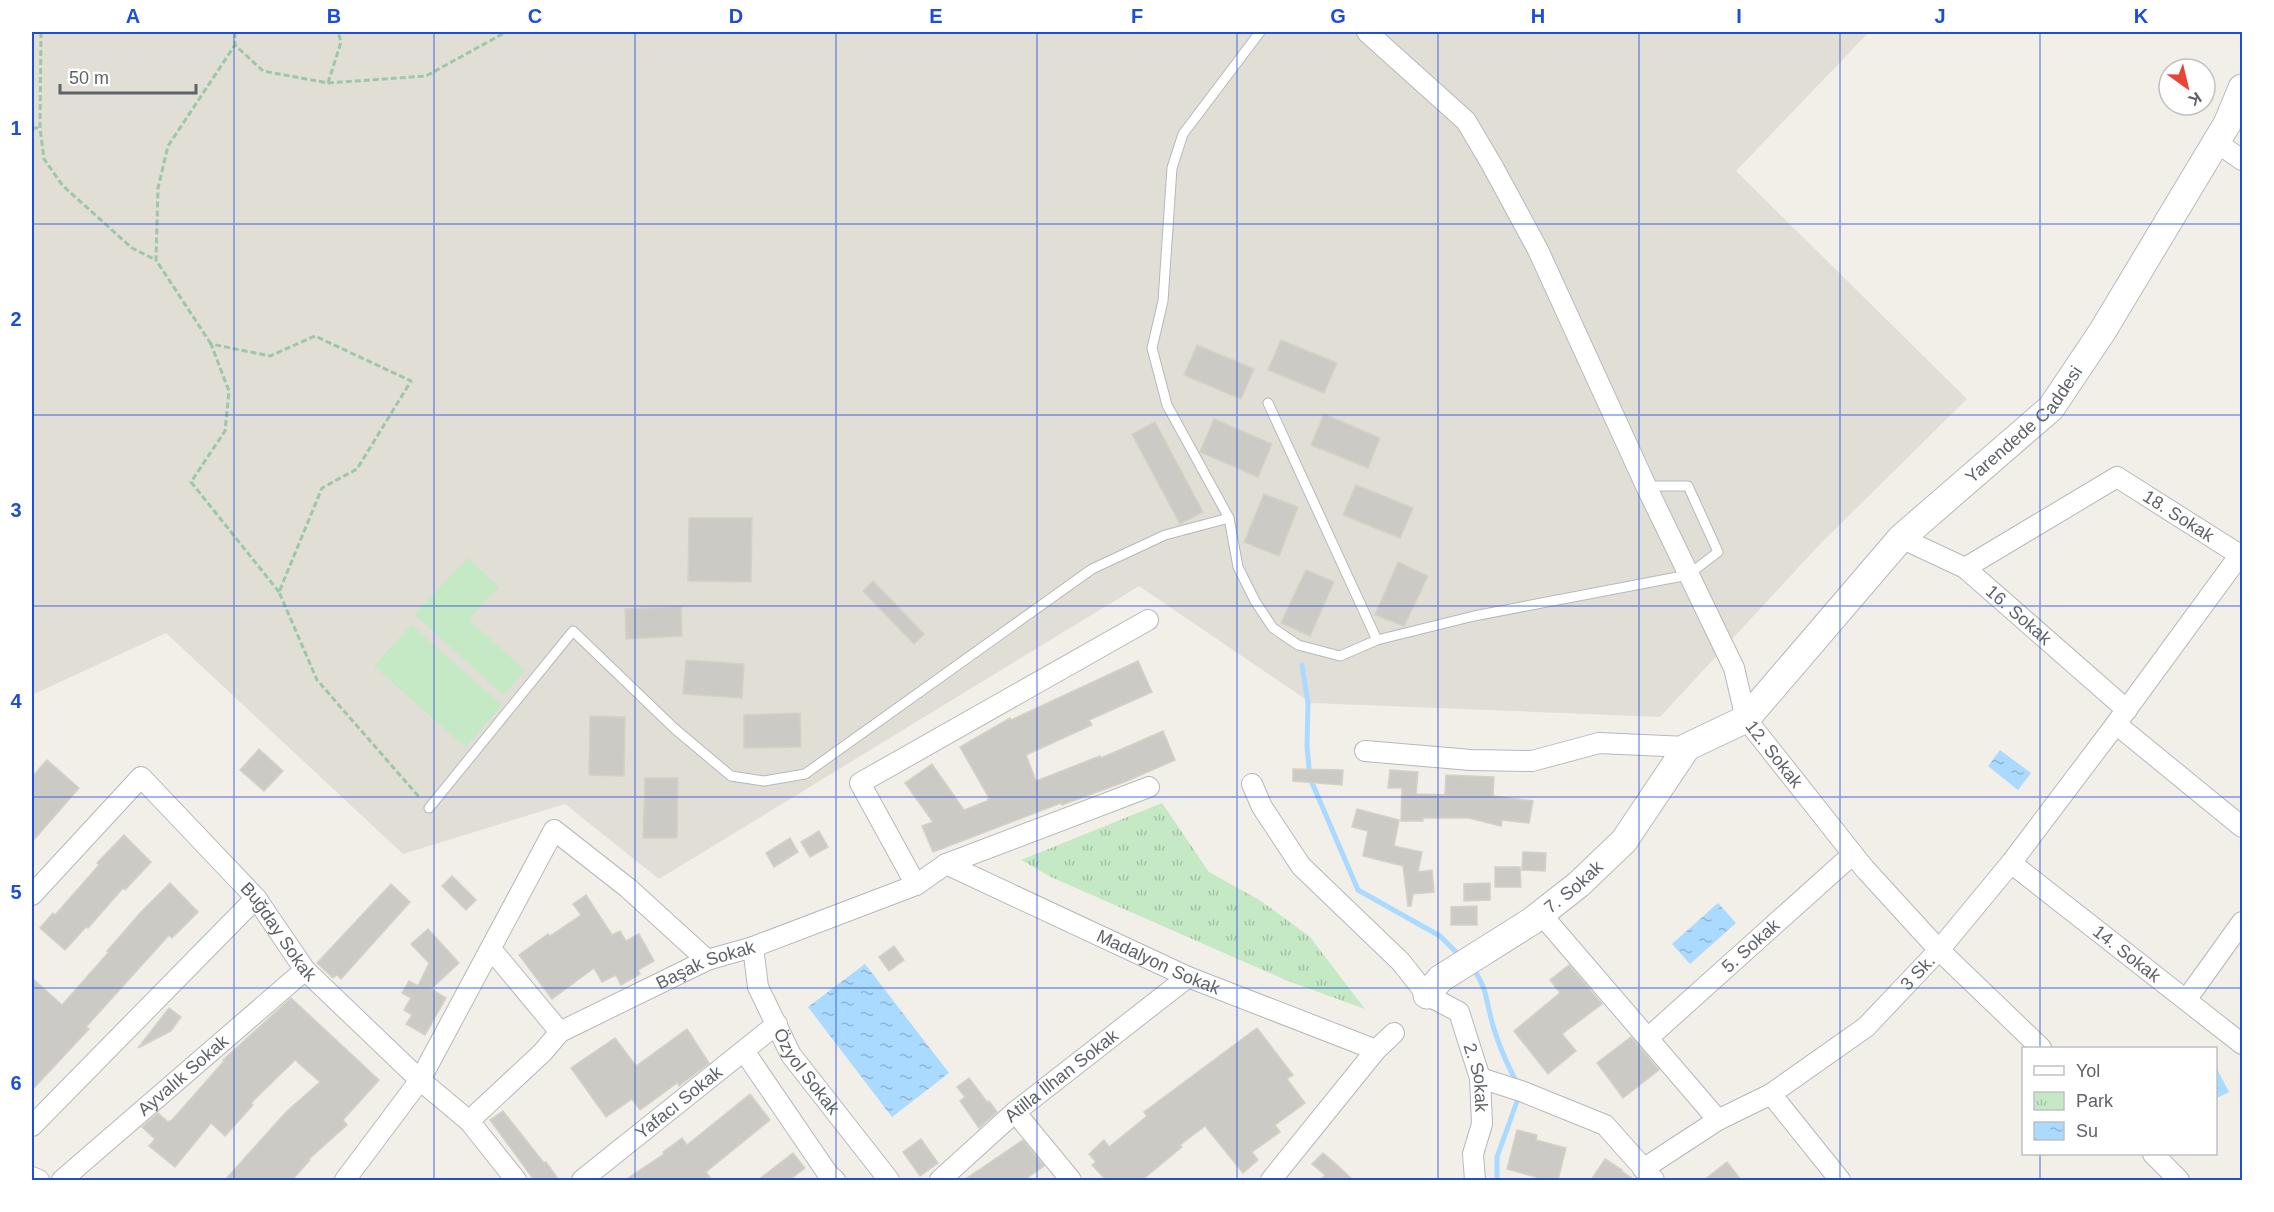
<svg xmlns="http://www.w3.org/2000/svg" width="2274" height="1212" font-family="Arial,sans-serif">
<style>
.education{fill:#e1ded6}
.green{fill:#c5e8c5}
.park{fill:url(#park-tufts)}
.water{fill:url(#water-ripples)}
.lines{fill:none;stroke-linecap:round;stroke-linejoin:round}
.stream{stroke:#aadaff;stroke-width:5}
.building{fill:#cccac5;stroke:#d6d1c6;stroke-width:1.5}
.lane-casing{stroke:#b5b8bc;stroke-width:11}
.street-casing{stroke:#b5b8bc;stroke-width:22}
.secondary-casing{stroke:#b6babf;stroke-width:29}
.path{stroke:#9cc7a9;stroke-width:3;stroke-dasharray:6 3;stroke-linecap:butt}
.lane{stroke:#fff;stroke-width:9}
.street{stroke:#fff;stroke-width:20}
.secondary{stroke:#fff;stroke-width:27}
.grid{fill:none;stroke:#1d4ed8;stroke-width:1.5;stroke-opacity:0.55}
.labels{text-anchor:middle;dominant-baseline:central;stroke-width:4.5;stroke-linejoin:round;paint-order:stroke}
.street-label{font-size:18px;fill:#5f6368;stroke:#fff}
.neatline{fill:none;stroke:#1d4ed8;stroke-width:2}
.grid-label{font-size:20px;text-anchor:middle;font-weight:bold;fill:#1d4ed8}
</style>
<defs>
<pattern id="park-tufts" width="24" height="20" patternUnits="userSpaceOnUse" patternTransform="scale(1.5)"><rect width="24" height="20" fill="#c5e8c5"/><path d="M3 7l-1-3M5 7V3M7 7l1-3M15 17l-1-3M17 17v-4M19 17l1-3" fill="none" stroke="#a3c0a4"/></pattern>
<pattern id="water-ripples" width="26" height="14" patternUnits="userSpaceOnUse" patternTransform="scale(1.5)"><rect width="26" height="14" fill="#aadaff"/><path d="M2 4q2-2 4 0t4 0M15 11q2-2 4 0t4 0" fill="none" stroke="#8eb4d2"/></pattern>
</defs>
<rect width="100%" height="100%" fill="#f1efe8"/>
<path class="education" d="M32,32H1869L1736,171L1967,399L1821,543L1660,717L1311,703L1139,586L659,879L565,804L403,854L166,633L32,695Z"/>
<g class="green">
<path d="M468,558L499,587L469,619L525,671L503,695L414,614Z"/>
<path d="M411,625L502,705L465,747L374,666Z"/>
</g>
<path class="park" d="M1162,803L1209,872L1261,901L1310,937L1365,1009L1288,981L1051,877L1021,860Z"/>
<g class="water">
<path d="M2000,750L2031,773L2018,790L1988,766Z"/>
<path d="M1718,903L1736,923L1690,964L1672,944Z"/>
<path d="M865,964L949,1073L892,1117L808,1007Z"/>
<path d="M2216,1067L2229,1092L2217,1098L2216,1095Z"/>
</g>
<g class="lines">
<g class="stream">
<path d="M1302,665L1308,703L1307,746L1310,778L1358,890L1440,936L1460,956"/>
<path d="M1473,969C1487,987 1486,1001 1492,1022C1498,1045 1507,1064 1518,1085"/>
<path d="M1497,1180V1157L1519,1096"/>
</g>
</g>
<g class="building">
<path d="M1281,340L1337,363L1324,393L1268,370Z"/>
<path d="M1197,345L1254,369L1241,399L1184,375Z"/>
<path d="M1324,414L1380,438L1368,468L1311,445Z"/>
<path d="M1214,419L1272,444L1258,477L1200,452Z"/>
<path d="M1155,422L1203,512L1180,524L1132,434Z"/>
<path d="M1356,485L1413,508L1400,538L1343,515Z"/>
<path d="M1264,494L1298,507L1279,556L1244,542Z"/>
<path d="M689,518H752L751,582L688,581Z"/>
<path d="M1398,562L1428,576L1404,626L1375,615Z"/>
<path d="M1306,570L1334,582L1310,636L1281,623Z"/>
<path d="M873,581L924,634L914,644L863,591Z"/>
<path d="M681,606L682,636L626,639L625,609Z"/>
<path d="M686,660L744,664L742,698L683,694Z"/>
<path d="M1138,661L1152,692L1089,720L1092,725L1026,755L1036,781L1100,756L1101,758L1163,731L1175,760L1127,781L1062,805L1061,803L933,852L922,826L933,822L905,783L932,764L964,810L987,801L989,798L960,747L1010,718L1011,720Z"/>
<path d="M800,713L801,747L744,748V715Z"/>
<path d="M590,716L625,717L624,776L589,775Z"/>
<path d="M259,749L283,771L264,791L240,770Z"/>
<path d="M47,760L79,788L32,842V777Z"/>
<path d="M1293,769L1343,770L1342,785L1293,781Z"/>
<path d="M1390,770L1418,772L1416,794L1445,795L1446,775L1494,777L1493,796L1533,801L1529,823L1502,820L1501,826L1469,818H1423V821H1401L1402,788H1388Z"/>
<path d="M645,778H678L677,838H643Z"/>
<path d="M1357,809L1399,820L1394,846L1422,852L1418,872L1432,870L1434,892L1413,894L1411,906H1408L1403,866L1363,856L1368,831L1352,827Z"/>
<path d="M819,831L828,847L810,857L801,842Z"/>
<path d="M124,835L151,862L125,890L123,888L88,928L86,927L65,950L40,928L53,913L55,915L99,865L97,863Z"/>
<path d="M790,838L798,852L774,867L766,853Z"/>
<path d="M1523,852L1546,853L1545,871L1522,870Z"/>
<path d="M1495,867H1520L1521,887H1495Z"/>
<path d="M452,876L476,900L466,910L442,886Z"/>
<path d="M170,883L198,912L172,938L169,935L86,1027L89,1029L32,1090V978L62,1005L108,953L107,951L141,912Z"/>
<path d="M1490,883V900L1464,901V884Z"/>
<path d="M391,884L410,902L341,979L337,975L333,978L317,963Z"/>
<path d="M586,895L612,935L620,931L626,941L639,934L654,961L638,970L640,974L621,985L616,975L602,982L594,968L552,999L519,955L548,934L550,936L581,915L573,904Z"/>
<path d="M1477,906V925H1451V907Z"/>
<path d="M428,929L459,963L431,989L446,998L425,1035L406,1024L412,1015L404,1010L411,998L402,993L409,981L418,986L429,963L411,944Z"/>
<path d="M894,946L904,960L889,971L879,957Z"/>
<path d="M1569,965L1602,1004L1562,1034L1576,1051L1548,1074L1514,1031L1560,993L1550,980Z"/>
<path d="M291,998L379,1080L343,1120L347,1125L309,1159L310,1160L292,1180H225L286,1112L320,1082L295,1060L251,1103L253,1105L225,1136L211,1123L175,1167L149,1146L155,1139L142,1127L158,1113L168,1122L172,1120L224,1061L223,1060Z"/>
<path d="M169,1008L181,1017L171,1031L138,1048Z"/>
<path d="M1257,1028L1293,1075L1287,1079L1305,1103L1275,1125L1280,1132L1252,1152L1258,1160L1243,1173L1205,1126L1180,1145L1182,1147L1142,1180H1106L1092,1165L1096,1162L1089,1154L1104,1140L1109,1147L1147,1116L1144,1112Z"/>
<path d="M687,1029L709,1063L679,1086L677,1083L640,1110L632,1099L606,1117L571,1068L615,1038L636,1066Z"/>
<path d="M1631,1037L1659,1070L1623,1098L1597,1063Z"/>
<path d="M969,1078L987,1102L989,1101L997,1112L979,1128L960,1101L965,1097L957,1087Z"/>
<path d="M750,1094L770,1120L706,1172L712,1180H625L664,1154L663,1152L682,1138L687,1145Z"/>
<path d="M503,1111L544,1163L546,1162L559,1180H534L490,1120Z"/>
<path d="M1517,1130L1537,1135L1536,1140L1566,1148L1558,1180H1535L1536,1177L1507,1169Z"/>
<path d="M921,1139L938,1163L920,1176L903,1152Z"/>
<path d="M1023,1140L1044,1166L1024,1180H964Z"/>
<path d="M793,1153L805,1168L789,1180H758Z"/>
<path d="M1323,1153L1336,1164L1353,1180H1320L1325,1175L1312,1164Z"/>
<path d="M1605,1159L1622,1170L1621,1171L1635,1180H1591Z"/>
<path d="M1727,1162L1741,1180H1704Z"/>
</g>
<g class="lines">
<defs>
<g id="lane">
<path d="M1268,403L1377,640"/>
<path d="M1229,518L1167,405L1152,348L1163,301L1172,168L1183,134L1260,32"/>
<path d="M429,808L573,631L675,729L731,776L764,781L805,774L1092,569L1165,535L1229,518L1238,567L1255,601L1273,628L1298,645L1340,656L1377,640L1474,616L1688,575L1718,552L1688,486H1646"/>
</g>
<g id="street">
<path id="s1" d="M1367,32L1466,121L1492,165L1538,250L1646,486L1734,668L1746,719L1864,868L1939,950L2041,1048"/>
<path d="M2216,142L2242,160"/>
<path id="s2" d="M1901,538L1965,568L2127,710"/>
<path id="s3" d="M1965,568L2117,477L2240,555"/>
<path d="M2116,724L2242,827"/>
<path d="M1365,751L1471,760L1532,761L1599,743L1687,747"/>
<path id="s4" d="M1252,784L1262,807L1301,866L1401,962L1427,995L1459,1012L1480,1078L1482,1124L1473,1154L1475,1180"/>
<path id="s5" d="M2011,863L2242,1044"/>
<path id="s6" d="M946,864L1188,977L1376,1050"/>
<path d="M916,885L860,783L1148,620"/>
<path id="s7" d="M32,895L141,777L256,898L305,970L420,1080L469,1121L516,1180"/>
<path d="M1541,914L1718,1120"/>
<path id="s8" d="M753,947L758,987L791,1055L889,1180"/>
<path d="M491,949L560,1032"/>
<path d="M2186,1000L2242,922"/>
<path id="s9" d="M1648,1038L1853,854"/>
<path d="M744,1051L828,1174L835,1180"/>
<path d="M1480,1078L1521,1091L1605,1125L1654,1180"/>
<path d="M1771,1094L1840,1180"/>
<path d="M1015,1112L1071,1180"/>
<path id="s10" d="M469,1121L542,1053L560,1032L707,960L753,947L916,885L946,864L1149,787"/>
<path d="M32,1126L256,898"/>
<path d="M2153,1154L2179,1180"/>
<path id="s11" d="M1643,1169L1718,1120L1771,1094L1866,1027L1939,950L2011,863L2116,724L2242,552"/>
<path d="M32,1177L39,1180"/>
<path id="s12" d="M62,1180L305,970"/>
<path d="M345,1180L420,1080L554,830L628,888L707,960"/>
<path id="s13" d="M582,1180L777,1024"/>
<path id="s14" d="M940,1180L1015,1112L1188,977"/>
<path d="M1271,1180L1376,1050L1394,1033"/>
</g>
<g id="secondary">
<path id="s15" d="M1427,995L1440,979L1532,921L1579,884L1624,841L1687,747L1746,719L1901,538L2051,408L2102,332L2227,124L2242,88"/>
</g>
</defs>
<use href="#lane" class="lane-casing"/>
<use href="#street" class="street-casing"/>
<use href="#secondary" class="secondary-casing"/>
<g class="path">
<path d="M41,32L40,128L44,159L63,186L132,248L156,260"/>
<path d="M235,32V45"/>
<path d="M328,83L341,42L338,32"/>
<path d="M32,128H40"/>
<path d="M211,344L156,260L158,188L168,146L235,45L263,71L328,83L426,76L506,32"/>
<path d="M279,592L191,482L225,431L229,391L211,344L270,356L315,336L411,381L357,469L322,488L279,592L317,680L420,798"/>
</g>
<use href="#lane" class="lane"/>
<use href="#street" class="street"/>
<use href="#secondary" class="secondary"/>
</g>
<path class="grid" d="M234,32V1180M434,32V1180M635,32V1180M836,32V1180M1037,32V1180M1237,32V1180M1438,32V1180M1639,32V1180M1840,32V1180M2040,32V1048M32,224H2242M32,415H2242M32,606H2242M32,797H2242M32,988H2242M2040,1154V1180"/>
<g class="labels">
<g class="street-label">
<text stroke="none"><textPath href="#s15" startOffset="836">Yarendede Caddesi</textPath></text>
<text stroke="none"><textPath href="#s3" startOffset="250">18. Sokak</textPath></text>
<text stroke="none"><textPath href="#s2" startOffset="142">16. Sokak</textPath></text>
<text stroke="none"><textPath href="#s1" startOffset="840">12. Sokak</textPath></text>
<text stroke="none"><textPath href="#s15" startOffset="183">7. Sokak</textPath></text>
<text stroke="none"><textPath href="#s7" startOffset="368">Buğday Sokak</textPath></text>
<text stroke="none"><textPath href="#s9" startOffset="138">5. Sokak</textPath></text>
<text stroke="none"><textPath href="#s5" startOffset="147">14. Sokak</textPath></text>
<text stroke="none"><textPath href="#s6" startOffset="234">Madalyon Sokak</textPath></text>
<text stroke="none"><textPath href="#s10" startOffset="288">Başak Sokak</textPath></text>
<text stroke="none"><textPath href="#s11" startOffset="340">3 Sk.</textPath></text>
<text stroke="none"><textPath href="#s8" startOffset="138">Özyol Sokak</textPath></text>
<text stroke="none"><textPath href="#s12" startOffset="160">Ayvalık Sokak</textPath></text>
<text stroke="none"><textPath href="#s14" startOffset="160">Atilla İlhan Sokak</textPath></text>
<text stroke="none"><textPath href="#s4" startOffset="381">2. Sokak</textPath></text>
<text stroke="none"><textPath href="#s13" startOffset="124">Yafacı Sokak</textPath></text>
</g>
</g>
<rect width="2274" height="1212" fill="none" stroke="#ffffff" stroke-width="66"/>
<rect x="2022" y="1047" width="195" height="108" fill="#ffffff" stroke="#bfc1c3" stroke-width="1.5"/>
<rect x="2034" y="1066" width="30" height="9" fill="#ffffff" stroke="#bfc1c3" stroke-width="1.5"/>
<text x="2076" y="1077" font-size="18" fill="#5f6368">Yol</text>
<rect x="2034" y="1092" width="30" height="18" fill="url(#park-tufts)" stroke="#bfc1c3" stroke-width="1.5"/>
<text x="2076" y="1107" font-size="18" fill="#5f6368">Park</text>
<rect x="2034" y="1122" width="30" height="18" fill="url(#water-ripples)" stroke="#bfc1c3" stroke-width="1.5"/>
<text x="2076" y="1137" font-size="18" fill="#5f6368">Su</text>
<g transform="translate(2187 87) rotate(146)"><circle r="28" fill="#ffffff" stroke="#bfc1c3" stroke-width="1.5"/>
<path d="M0-4.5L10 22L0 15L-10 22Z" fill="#ea4335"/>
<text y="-9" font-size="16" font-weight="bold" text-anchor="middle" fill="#5f6368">K</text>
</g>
<path d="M60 84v9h136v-9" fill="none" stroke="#5f6368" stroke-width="3"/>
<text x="69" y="84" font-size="18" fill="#5f6368" stroke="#ffffff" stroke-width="4.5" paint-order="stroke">50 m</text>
<rect x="33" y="33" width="2208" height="1146" class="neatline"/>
<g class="grid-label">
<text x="133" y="23">A</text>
<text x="334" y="23">B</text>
<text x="535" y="23">C</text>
<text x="736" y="23">D</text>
<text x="936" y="23">E</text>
<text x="1137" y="23">F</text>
<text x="1338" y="23">G</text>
<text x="1538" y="23">H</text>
<text x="1739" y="23">I</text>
<text x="1940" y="23">J</text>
<text x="2141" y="23">K</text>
<text x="16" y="135">1</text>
<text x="16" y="326">2</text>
<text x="16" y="517">3</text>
<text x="16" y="708">4</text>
<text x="16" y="899">5</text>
<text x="16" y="1090">6</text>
</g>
</svg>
